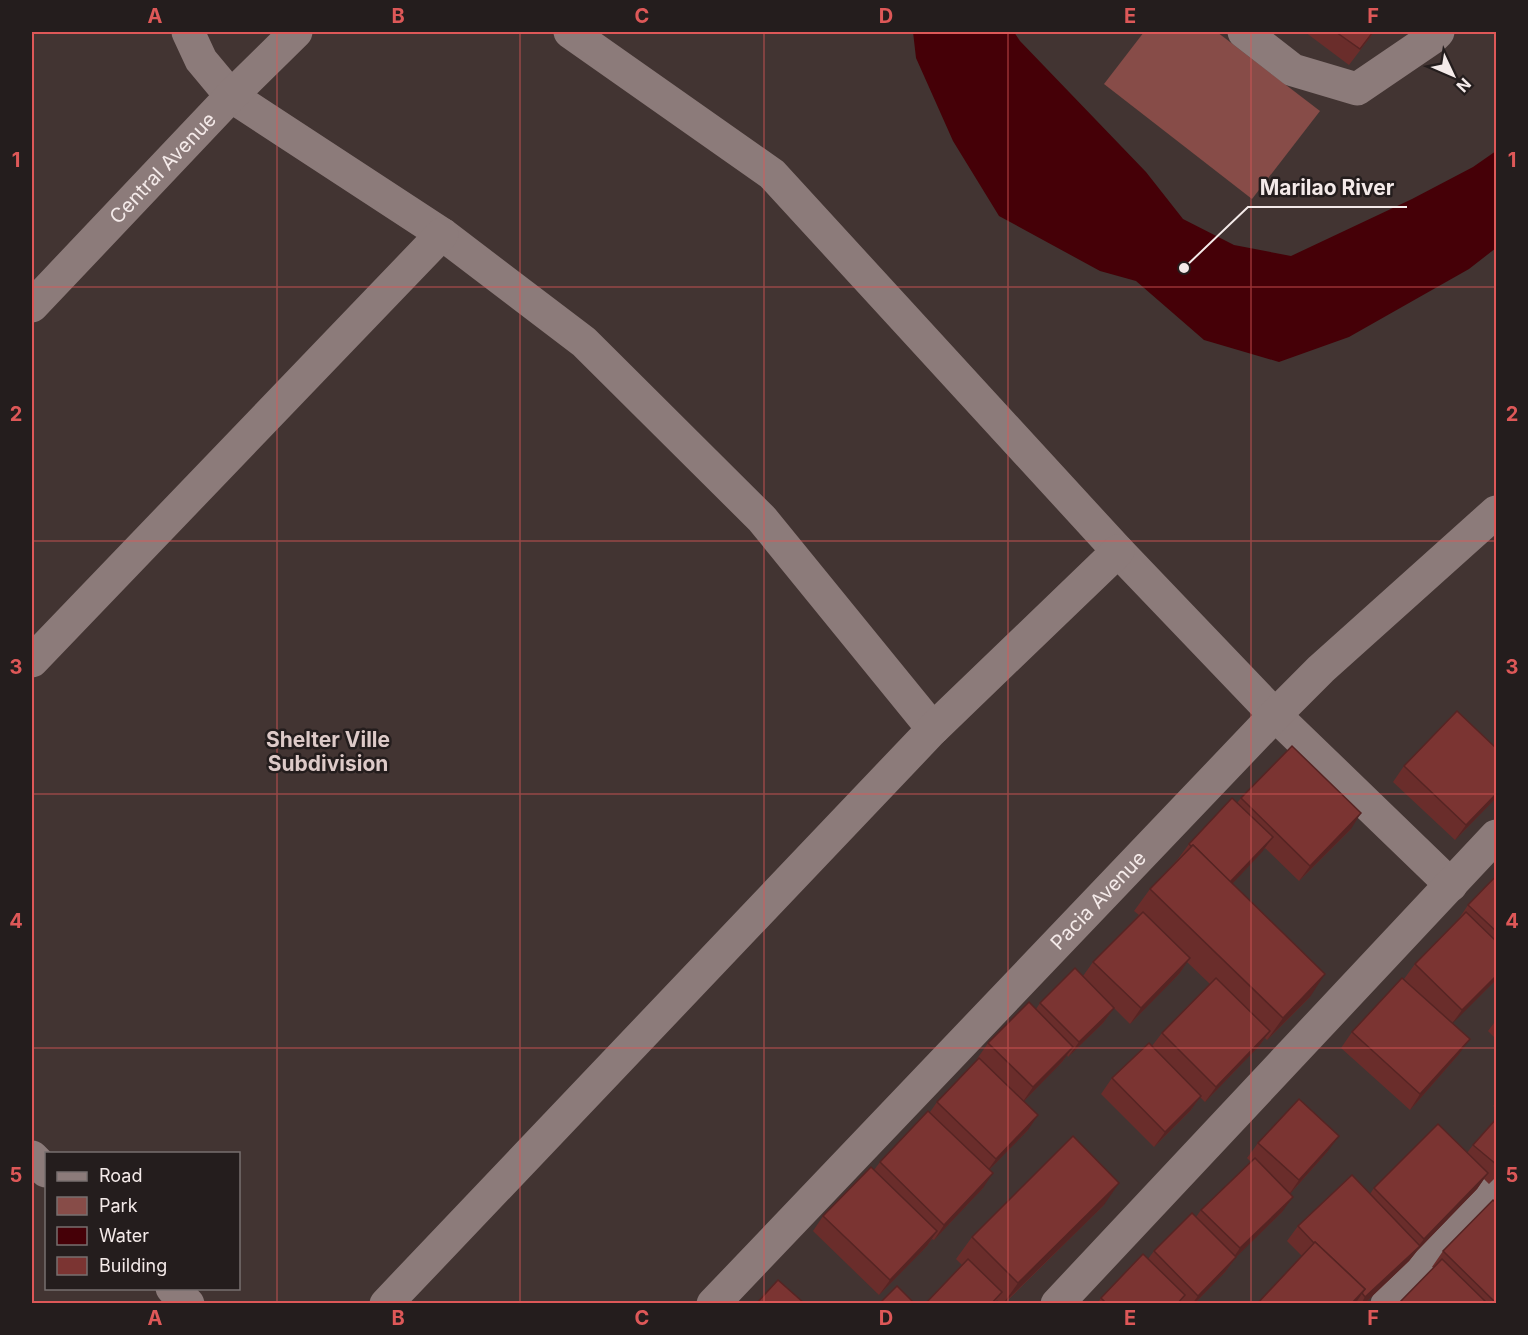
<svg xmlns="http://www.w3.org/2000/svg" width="1528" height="1335" font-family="Inter,sans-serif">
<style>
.green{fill:#874c48}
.water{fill:#450007}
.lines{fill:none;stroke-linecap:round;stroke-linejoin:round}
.minor{stroke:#8c7b7a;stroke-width:33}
.wall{fill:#6a2d2b}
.shaded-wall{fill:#562423}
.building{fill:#7b3432;stroke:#562423;stroke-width:1.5}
.grid{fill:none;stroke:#de5858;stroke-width:1.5;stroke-opacity:0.55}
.labels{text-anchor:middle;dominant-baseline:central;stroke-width:5;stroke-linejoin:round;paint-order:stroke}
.street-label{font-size:20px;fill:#f4eae9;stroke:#241d1d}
.neighbourhood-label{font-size:21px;font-weight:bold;fill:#ddcac8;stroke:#241d1d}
.leader{fill:none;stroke:#f4eae9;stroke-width:2}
.callout-dot{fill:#f4eae9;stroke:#241d1d;stroke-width:2}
.callout-label{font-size:21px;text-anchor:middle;font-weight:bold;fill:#f4eae9;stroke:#241d1d;stroke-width:5;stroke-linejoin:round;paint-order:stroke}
.neatline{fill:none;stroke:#de5858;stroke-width:2}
.grid-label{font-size:20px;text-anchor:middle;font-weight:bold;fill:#de5858}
</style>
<rect width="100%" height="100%" fill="#423432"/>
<path class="green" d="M1144,32H1217L1320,111L1252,199L1104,84Z"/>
<path class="water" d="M913,32H1014L1020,41L1146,172L1183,219L1234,245L1291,256L1412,199L1473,167L1496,151V248L1469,269L1349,337L1279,362L1204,340L1136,281L1100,271L999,216L953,141L916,58Z"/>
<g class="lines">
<g class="minor">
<path d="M188,32L201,60L231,96L442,234L584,342L762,519L933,729"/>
<path d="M570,32L772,174L1118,551L1275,715L1451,885"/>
<path d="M1244,32L1293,70L1357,89L1432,38L1438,32"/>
<path id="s1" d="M32,306L231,96L296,32"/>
<path d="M32,661L442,234"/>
<path d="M32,1157L46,1171"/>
<path d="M172,1288L188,1304"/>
<path d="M386,1304L933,729L1118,551"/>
<path id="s2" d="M713,1304L1275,715L1321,669L1496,512"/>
<path d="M1057,1304L1496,836"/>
<path d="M1387,1304L1496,1189"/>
</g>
</g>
<g class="wall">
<path d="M1305,32H1374L1349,65Z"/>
<path d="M1497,749V797L1455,840L1393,782L1404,766Z"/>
<path d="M1241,798L1351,829L1299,881L1265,848L1232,884L1310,997L1267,1040L1265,1038L1259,1046L1205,1102L1200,1097L1190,1111L1154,1147L1101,1094L1112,1078L1152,1046L1162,1033L1210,984L1187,962L1179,974L1130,1024L1114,1008L1103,1023L1068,1057L1067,1055L1062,1062L1024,1101L1028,1130L990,1169L983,1188L934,1240L932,1239L927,1246L879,1295L813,1231L823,1216L874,1170L880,1162L930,1112L937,1102L978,1059H977L988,1043L1036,1009L1040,1003L1083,976L1093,962L1139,915L1134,911L1150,889L1178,859L1189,844L1237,803Z"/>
<path d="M1497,874V979L1452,1023L1459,1054L1410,1110L1341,1048L1352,1032L1414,989L1404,979L1415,964L1458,920L1468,905Z"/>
<path d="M1497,1019V1040L1488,1031Z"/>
<path d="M1497,1101V1109L1493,1106Z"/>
<path d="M1497,1118V1176L1489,1184L1484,1179L1477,1189L1417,1251L1409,1261L1364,1304H1257L1302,1256L1287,1241L1298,1226L1370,1194L1374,1188L1467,1153L1473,1145Z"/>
<path d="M1258,1143L1328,1151L1290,1194L1282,1212L1236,1257L1225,1272L1194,1304H1097L1101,1298L1148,1259L1154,1251L1196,1217L1201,1210L1251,1162L1247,1158Z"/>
<path d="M1104,1205L1004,1304H1000L997,1300L994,1304H926L962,1265L956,1259L972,1237Z"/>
<path d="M1443,1251L1497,1304H1400L1434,1268L1432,1267Z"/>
</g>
<g class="shaded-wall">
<path d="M1497,793V797L1455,840L1466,825Z"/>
<path d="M1361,813L1351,829L1299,881L1310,866Z"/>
<path d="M1273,837L1262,852L1219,898L1230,882Z"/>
<path d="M1190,958L1179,974L1130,1024L1141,1008Z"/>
<path d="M1325,974L1310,997L1267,1040L1283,1018Z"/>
<path d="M1497,975V979L1451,1025L1462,1010Z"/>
<path d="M1114,1008L1103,1023L1068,1057L1079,1042Z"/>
<path d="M1270,1031L1259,1046L1205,1102L1216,1087Z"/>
<path d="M1470,1039L1459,1054L1410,1110L1420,1094Z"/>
<path d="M1073,1047L1062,1062L1022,1103L1033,1087Z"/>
<path d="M1201,1096L1190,1111L1154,1147L1165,1132Z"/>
<path d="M1038,1115L1028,1130L985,1174L996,1159Z"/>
<path d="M1339,1136L1328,1151L1288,1196L1299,1180Z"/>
<path d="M993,1173L983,1188L934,1240L944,1225Z"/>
<path d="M1488,1173L1477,1189L1417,1251L1409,1261L1364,1304H1361L1365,1297L1417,1248L1424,1239Z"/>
<path d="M1119,1183L1104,1205L1003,1304L1018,1283Z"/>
<path d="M1293,1197L1282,1212L1229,1264L1240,1248Z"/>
<path d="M937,1231L927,1246L879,1295L890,1280Z"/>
<path d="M1236,1257L1225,1272L1194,1304H1192L1198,1296Z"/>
<path d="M1365,1289L1355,1304H1351Z"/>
</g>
<g class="building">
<path d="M1336,32H1373L1360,49Z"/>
<path d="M1457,711L1497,749V793L1466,825L1404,766Z"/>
<path d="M1292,746L1361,813L1310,866L1241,798Z"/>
<path d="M1232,798L1273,837L1230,882L1193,845L1191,846L1189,844Z"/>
<path d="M1193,845L1325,974L1283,1018L1150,889Z"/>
<path d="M1497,875V932L1468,905Z"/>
<path d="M1143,912L1190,958L1141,1008L1093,962Z"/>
<path d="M1466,912L1497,942V975L1462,1010L1415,964Z"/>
<path d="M1075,968L1114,1008L1079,1042L1040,1003Z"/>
<path d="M1216,978L1270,1031L1216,1087L1162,1033Z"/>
<path d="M1402,978L1470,1039L1420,1094L1352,1032Z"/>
<path d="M1029,1002L1073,1047L1033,1087L988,1043Z"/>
<path d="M1149,1043L1201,1096L1165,1132L1112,1078Z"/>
<path d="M979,1058L1038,1115L996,1159L937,1102Z"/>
<path d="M1299,1099L1339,1136L1299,1180L1258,1143Z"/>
<path d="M928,1111L993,1173L944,1225L880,1162Z"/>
<path d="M1497,1118V1165L1473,1145Z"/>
<path d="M1438,1124L1488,1173L1424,1239L1374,1188Z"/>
<path d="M1073,1136L1119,1183L1018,1283L972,1237Z"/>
<path d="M1255,1158L1293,1197L1240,1248L1201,1210Z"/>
<path d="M871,1167L937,1231L890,1280L823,1216Z"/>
<path d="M1352,1175L1420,1246L1365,1297L1362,1293L1365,1289L1315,1242L1314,1243L1298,1226Z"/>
<path d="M1493,1200L1497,1204V1304L1443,1251Z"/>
<path d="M1192,1213L1236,1257L1198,1296L1154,1251Z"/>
<path d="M1315,1242L1365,1289L1351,1304H1257Z"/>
<path d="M1143,1254L1185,1295L1177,1304H1107L1101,1298Z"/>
<path d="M968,1259L1002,1292L991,1304H929L927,1302Z"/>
<path d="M1442,1259L1488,1304H1402L1400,1302Z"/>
<path d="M778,1280L805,1304H756Z"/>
<path d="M897,1286L915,1304H879Z"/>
</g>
<path class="grid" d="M277,32V1304M520,32V1304M764,32V1304M1008,32V1304M1251,32V1304M32,287H1496M32,541H1496M32,794H1496M32,1048H1496"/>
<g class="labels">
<g class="street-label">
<text stroke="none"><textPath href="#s1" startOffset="190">Central Avenue</textPath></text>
<text stroke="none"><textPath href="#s2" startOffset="558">Pacia Avenue</textPath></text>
</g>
<g class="neighbourhood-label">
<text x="328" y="739">Shelter Ville<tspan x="328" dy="24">Subdivision</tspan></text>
</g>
</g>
<path class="leader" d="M1184 268L1248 207H1407"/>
<circle class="callout-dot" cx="1184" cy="268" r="6"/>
<g class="callout-label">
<text x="1327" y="195">Marilao River</text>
</g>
<rect width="1528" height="1335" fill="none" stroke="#241d1d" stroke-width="66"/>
<rect x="45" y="1152" width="195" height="138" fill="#241d1d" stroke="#776f6f" stroke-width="1.5"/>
<rect x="57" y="1172" width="30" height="9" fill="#8c7b7a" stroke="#776f6f" stroke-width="1.5"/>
<text x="99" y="1182" font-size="18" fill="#f4eae9">Road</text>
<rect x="57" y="1197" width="30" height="18" fill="#874c48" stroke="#776f6f" stroke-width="1.5"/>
<text x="99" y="1212" font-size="18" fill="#f4eae9">Park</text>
<rect x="57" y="1227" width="30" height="18" fill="#450007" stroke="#776f6f" stroke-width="1.5"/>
<text x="99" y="1242" font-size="18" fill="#f4eae9">Water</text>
<rect x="57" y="1257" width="30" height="18" fill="#7b3432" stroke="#776f6f" stroke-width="1.5"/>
<text x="99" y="1272" font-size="18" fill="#f4eae9">Building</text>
<g transform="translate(1453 75) rotate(134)" stroke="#241d1d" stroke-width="4.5" paint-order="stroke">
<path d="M0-4.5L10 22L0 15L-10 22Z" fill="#f4eae9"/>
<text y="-9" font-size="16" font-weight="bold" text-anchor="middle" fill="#f4eae9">N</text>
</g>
<rect x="33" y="33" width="1462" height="1269" class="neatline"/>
<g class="grid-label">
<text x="155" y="23">A</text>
<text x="398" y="23">B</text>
<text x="642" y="23">C</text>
<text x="886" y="23">D</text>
<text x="1130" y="23">E</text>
<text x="1373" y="23">F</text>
<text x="16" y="167">1</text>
<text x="1512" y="167">1</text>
<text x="16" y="421">2</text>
<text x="1512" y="421">2</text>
<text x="16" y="674">3</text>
<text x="1512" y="674">3</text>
<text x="16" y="928">4</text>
<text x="1512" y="928">4</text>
<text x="16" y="1182">5</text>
<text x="1512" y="1182">5</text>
<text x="155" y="1325">A</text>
<text x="398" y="1325">B</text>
<text x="642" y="1325">C</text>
<text x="886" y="1325">D</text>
<text x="1130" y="1325">E</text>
<text x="1373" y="1325">F</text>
</g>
</svg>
